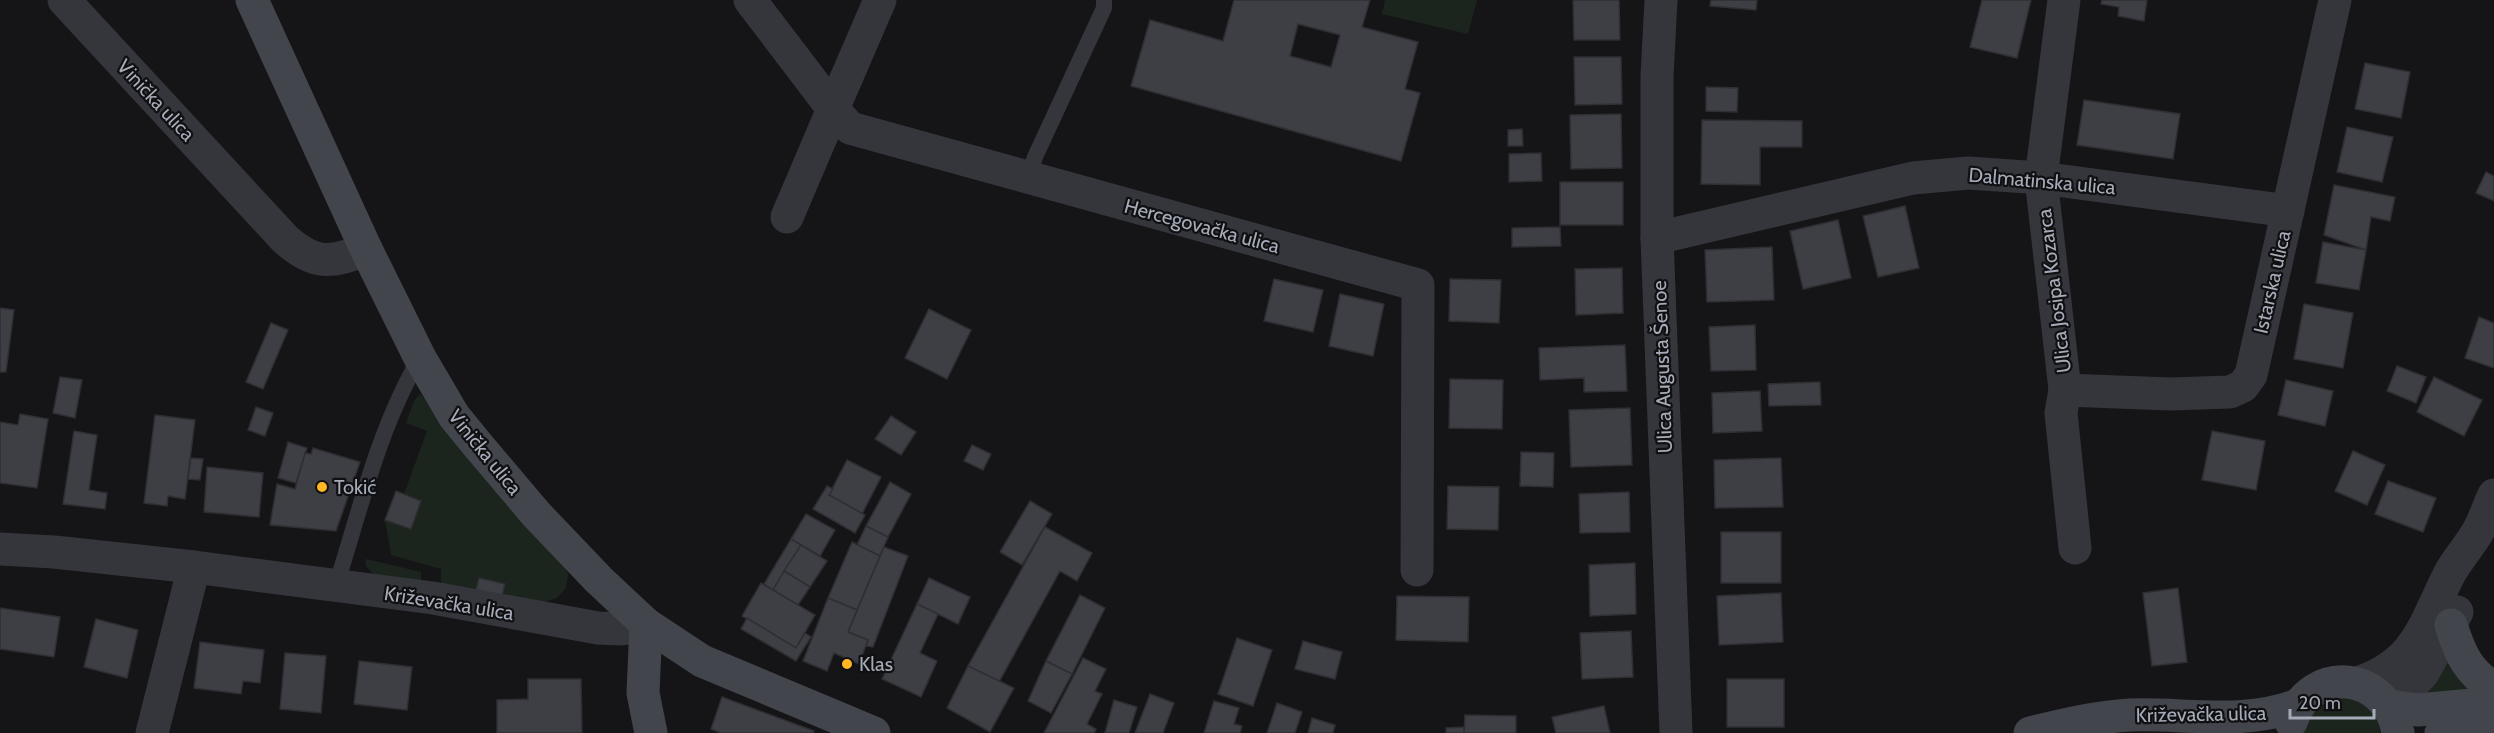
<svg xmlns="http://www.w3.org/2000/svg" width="2494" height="733" font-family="Cabin,sans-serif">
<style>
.green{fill:#1c251d}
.building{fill:#3e3f44;stroke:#2e2e33;stroke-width:1.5;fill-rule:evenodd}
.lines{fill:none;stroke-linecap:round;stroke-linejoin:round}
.service{stroke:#35363c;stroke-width:16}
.minor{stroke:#35363c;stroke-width:33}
.secondary{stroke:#43454c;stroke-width:33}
.poi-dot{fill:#ffb824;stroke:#101012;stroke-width:2}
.labels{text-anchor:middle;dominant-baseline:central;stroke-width:4.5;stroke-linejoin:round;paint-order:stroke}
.street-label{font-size:20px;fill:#a5abb8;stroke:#101012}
.poi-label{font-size:20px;fill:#a5abb8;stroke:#101012;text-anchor:start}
</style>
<rect width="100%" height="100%" fill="#151517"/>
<g class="green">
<path d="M1385,0H1477L1468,34L1382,14Z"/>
<path d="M420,394L558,554L568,574L566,588L557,598L541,603L448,588L441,582V569L391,555L385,520L411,529L421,501L404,494L427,431L406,423L414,401Z"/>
<path d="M366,559L421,572V583L375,576L366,566Z"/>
<path d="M2446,654L2474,690L2417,698Z"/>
<path d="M2348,697C2366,703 2377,713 2380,733H2304C2309,710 2324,698 2348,697Z"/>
</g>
<g class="building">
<path d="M1234,0H1370L1362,27L1418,42L1405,89L1420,93L1401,161L1131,86L1150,20L1223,41ZM1298,24L1340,35L1331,67L1290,56Z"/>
<path d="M1573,0H1619L1620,40H1574Z"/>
<path d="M1711,0H1757L1756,10L1710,6Z"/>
<path d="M1982,0H2031L2017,58L1970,47Z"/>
<path d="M2102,0H2147L2144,21L2118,16L2119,7L2101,4Z"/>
<path d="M1574,57H1621L1622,104L1575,105Z"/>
<path d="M2365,63L2410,72L2401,118L2355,109Z"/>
<path d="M1706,87L1738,88L1737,112L1706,111Z"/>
<path d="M2084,100L2180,114L2173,159L2077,145Z"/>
<path d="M1621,114L1622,168L1571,169L1570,115Z"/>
<path d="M1702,120L1802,121V147H1760V185L1701,184Z"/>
<path d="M2347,127L2393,137L2382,182L2337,172Z"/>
<path d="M1522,129L1523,146H1508V130Z"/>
<path d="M1541,153L1542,181L1509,182V154Z"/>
<path d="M2486,172L2494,176V201L2476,193Z"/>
<rect x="1560" y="182" width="63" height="43"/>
<path d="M2334,185L2395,197L2390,221L2371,217L2366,250L2324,235Z"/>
<path d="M1905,206L1919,268L1878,277L1863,216Z"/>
<path d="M1838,220L1851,278L1803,289L1790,231Z"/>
<path d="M1560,227L1561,246L1512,247V228Z"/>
<path d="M2323,242L2366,250L2359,290L2316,283Z"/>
<path d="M1772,247L1774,300L1707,302L1705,250Z"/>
<path d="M1622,268L1623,313L1576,315L1575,269Z"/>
<path d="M1274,279L1323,290L1313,332L1264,321Z"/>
<path d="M1450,279L1501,280L1499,323L1449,321Z"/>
<path d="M1340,294L1384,304L1373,356L1329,346Z"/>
<path d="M2304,304L2353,313L2343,368L2294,359Z"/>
<path d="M0,308L14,310L6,372H0Z"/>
<path d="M929,309L971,330L947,379L905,358Z"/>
<path d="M2479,317L2494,323V368L2465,358Z"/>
<path d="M271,323L288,330L263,389L246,382Z"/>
<path d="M1755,325L1756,370L1711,371L1709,327Z"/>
<path d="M1625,345L1627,391L1584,392V378L1540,380L1539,348Z"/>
<path d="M2397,366L2426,377L2416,403L2387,391Z"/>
<path d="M60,377L82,380L75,418L53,413Z"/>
<path d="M2434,377L2482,400L2464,436L2417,412Z"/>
<path d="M1450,379L1503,380L1502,429L1449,428Z"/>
<path d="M2286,380L2333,391L2325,426L2278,415Z"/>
<path d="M1820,382L1821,405L1769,406L1768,384Z"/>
<path d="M1760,391L1762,431L1713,433L1712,393Z"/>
<path d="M256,407L273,413L265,436L248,430Z"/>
<path d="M1630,408L1632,465L1571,467L1569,410Z"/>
<path d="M20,414L48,419L37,488L0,483V422L18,425Z"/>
<path d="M155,415L195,420L185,499L168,496L167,506L144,503Z"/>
<path d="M891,416L916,432L901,455L875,439Z"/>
<path d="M74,431L97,435L89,490L107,493L105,509L63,504Z"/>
<path d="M2212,431L2265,441L2256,490L2202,480Z"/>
<path d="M288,442L307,448L296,483L278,478Z"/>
<path d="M972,445L991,454L983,470L964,461Z"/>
<path d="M313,448L360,462L336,531L270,525L277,484L295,489L305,453L311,454Z"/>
<path d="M2353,451L2385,465L2367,505L2335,491Z"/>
<path d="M1521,452L1554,453L1553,487L1520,486Z"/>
<path d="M191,458L203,459L200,480L188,479Z"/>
<path d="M1781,458L1783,507L1715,508L1714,460Z"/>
<path d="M847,460L881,477L862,514L829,495Z"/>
<path d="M207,467L263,473L259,517L204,512Z"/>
<path d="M2388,481L2436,498L2423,532L2375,514Z"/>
<path d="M890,482L911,494L888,537L866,526Z"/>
<path d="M827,486L833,489L829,495L865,515L855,533L813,509Z"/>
<path d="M1448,486L1499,487L1498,530L1447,529Z"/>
<path d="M396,491L421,501L411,529L385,520Z"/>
<path d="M1629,492L1630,532L1580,533L1579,494Z"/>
<path d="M1030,501L1052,514L1022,565L1000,552Z"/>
<path d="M806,514L835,530L820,556L791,539Z"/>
<path d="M866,526L888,537L880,556L857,545Z"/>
<path d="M1045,527L1092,553L1077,581L1060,571L999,682L968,666Z"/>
<rect x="1721" y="532" width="60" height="51"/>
<path d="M791,539L801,545L773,590L764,584Z"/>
<path d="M852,542L880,556L857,610L828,598Z"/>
<path d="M801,545L827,561L810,587L784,571Z"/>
<path d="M884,547L908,556L873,647L866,646L868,640L848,632Z"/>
<path d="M1635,563L1636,614L1590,616L1589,565Z"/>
<path d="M784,571L810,587L798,605L773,590Z"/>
<path d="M479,578L505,584L502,596L476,590Z"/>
<path d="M929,578L970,597L958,624L917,604Z"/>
<path d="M761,583L815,615L796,648L742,616Z"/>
<path d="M2178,588L2187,662L2152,666L2143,593Z"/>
<path d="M1781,593L1783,642L1719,645L1717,596Z"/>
<path d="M1080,595L1105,608L1072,674L1046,661Z"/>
<path d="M1397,596L1469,597L1468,642L1396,640Z"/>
<path d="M828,598L857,610L848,632L868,640L859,664L834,653L827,671L803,661Z"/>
<path d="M917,604L938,614L920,653L937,661L921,697L882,679Z"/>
<path d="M0,608L60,617L54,657L0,649Z"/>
<path d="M747,618L796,648L805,633L811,637L796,661L741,629Z"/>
<path d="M96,619L138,630L127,678L84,667Z"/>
<path d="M1631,631L1633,677L1582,679L1580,633Z"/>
<path d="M1237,638L1272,650L1253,706L1218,694Z"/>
<path d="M1303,641L1342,652L1335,679L1295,669Z"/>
<path d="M200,642L264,650L260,683L243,681L241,694L194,688Z"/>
<path d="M285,653L326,656L321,713L280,709Z"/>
<path d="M1083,658L1106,669L1095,691L1102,694L1087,724L1096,729L1094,733H1044Z"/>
<path d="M359,661L412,667L407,710L354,704Z"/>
<path d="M1046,661L1072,674L1051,713L1028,701Z"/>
<path d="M968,666L1014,688L990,732L947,708Z"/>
<path d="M528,679H581L582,733H497V700L528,699Z"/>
<rect x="1727" y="679" width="57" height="48"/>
<path d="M1150,694L1174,703L1163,733H1135Z"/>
<path d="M722,697L814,731L813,733H721L711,729Z"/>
<path d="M1114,700L1137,707L1129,733H1105Z"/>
<path d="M1214,701L1239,708L1234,724L1242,726L1240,733H1204Z"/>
<path d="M1277,703L1302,712L1295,733H1267Z"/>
<path d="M1604,706L1610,733H1556L1552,717Z"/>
<path d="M1465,715L1516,716V733H1464Z"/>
<path d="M1312,718L1335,725L1333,733H1308Z"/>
<path d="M1464,727V733H1446V728Z"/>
</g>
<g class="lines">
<g class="service">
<path d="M1028,178L1035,157L1104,8V0"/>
<path d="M336,586C360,510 379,427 420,358"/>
</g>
<g class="minor">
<path d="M64,0L285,239C314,265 331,264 366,249"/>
<path d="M750,0L833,109L880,0"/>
<path d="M1661,0L1657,76V238L1676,733"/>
<path d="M2064,0L2041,178L2065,390L2061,413L2075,548"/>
<path d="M787,217L833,109L850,128L1418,285L1417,570"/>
<path d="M1657,238L1913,178L1968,173L2041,178L2288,211"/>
<path d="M2065,390L2170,394L2230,392L2243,386L2251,375L2335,0"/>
<path d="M0,549L54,552L194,567L433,598L598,628L621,629L646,624"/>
<path d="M2357,683C2419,663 2424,622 2451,571C2459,558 2469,546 2477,533C2484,521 2488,507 2494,495"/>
<path d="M2390,706L2423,673L2457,612"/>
<path d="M152,733L194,567"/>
</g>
<g class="secondary">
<path d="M252,0L366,249L420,358L454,416L476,443L536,514L599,580L646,624L702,661L874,733"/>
<path d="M646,624L643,693L651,733"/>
<path d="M2451,625C2460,654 2468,672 2494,688"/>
<path d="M2390,706L2418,710L2494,703"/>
<path d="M2291,722C2311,662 2388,672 2398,733"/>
<path d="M2030,733C2063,725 2096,717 2130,715C2186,713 2247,726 2300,704"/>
<path d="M2441,733L2494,724"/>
</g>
</g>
<g class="poi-dot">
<circle cx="322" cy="487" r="6"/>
<circle cx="847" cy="664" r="6"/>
</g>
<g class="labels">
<g class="street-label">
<text transform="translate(156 100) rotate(47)">Vinička ulica</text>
<text transform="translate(2042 181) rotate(5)">Dalmatinska ulica</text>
<text transform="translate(1202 226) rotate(15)">Hercegovačka ulica</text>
<text transform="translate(2272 282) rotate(-77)">Istarska ulica</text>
<text transform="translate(2054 291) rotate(-97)">Ulica Josipa Kozarca</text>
<text transform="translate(1662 367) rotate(-92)">Ulica Augusta Šenoe</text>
<text transform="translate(485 452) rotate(51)">Vinička ulica</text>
<text transform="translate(449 603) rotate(9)">Križevačka ulica</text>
<text transform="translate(2201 714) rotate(-1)">Križevačka ulica</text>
</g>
<g class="poi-label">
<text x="334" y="487">Tokić</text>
<text x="859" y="664">Klas</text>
</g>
</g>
<path d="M2290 709v9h84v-9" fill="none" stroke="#a5abb8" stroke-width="3"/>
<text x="2299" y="709" font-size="18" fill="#a5abb8" stroke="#101012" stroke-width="4.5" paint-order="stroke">20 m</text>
</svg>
